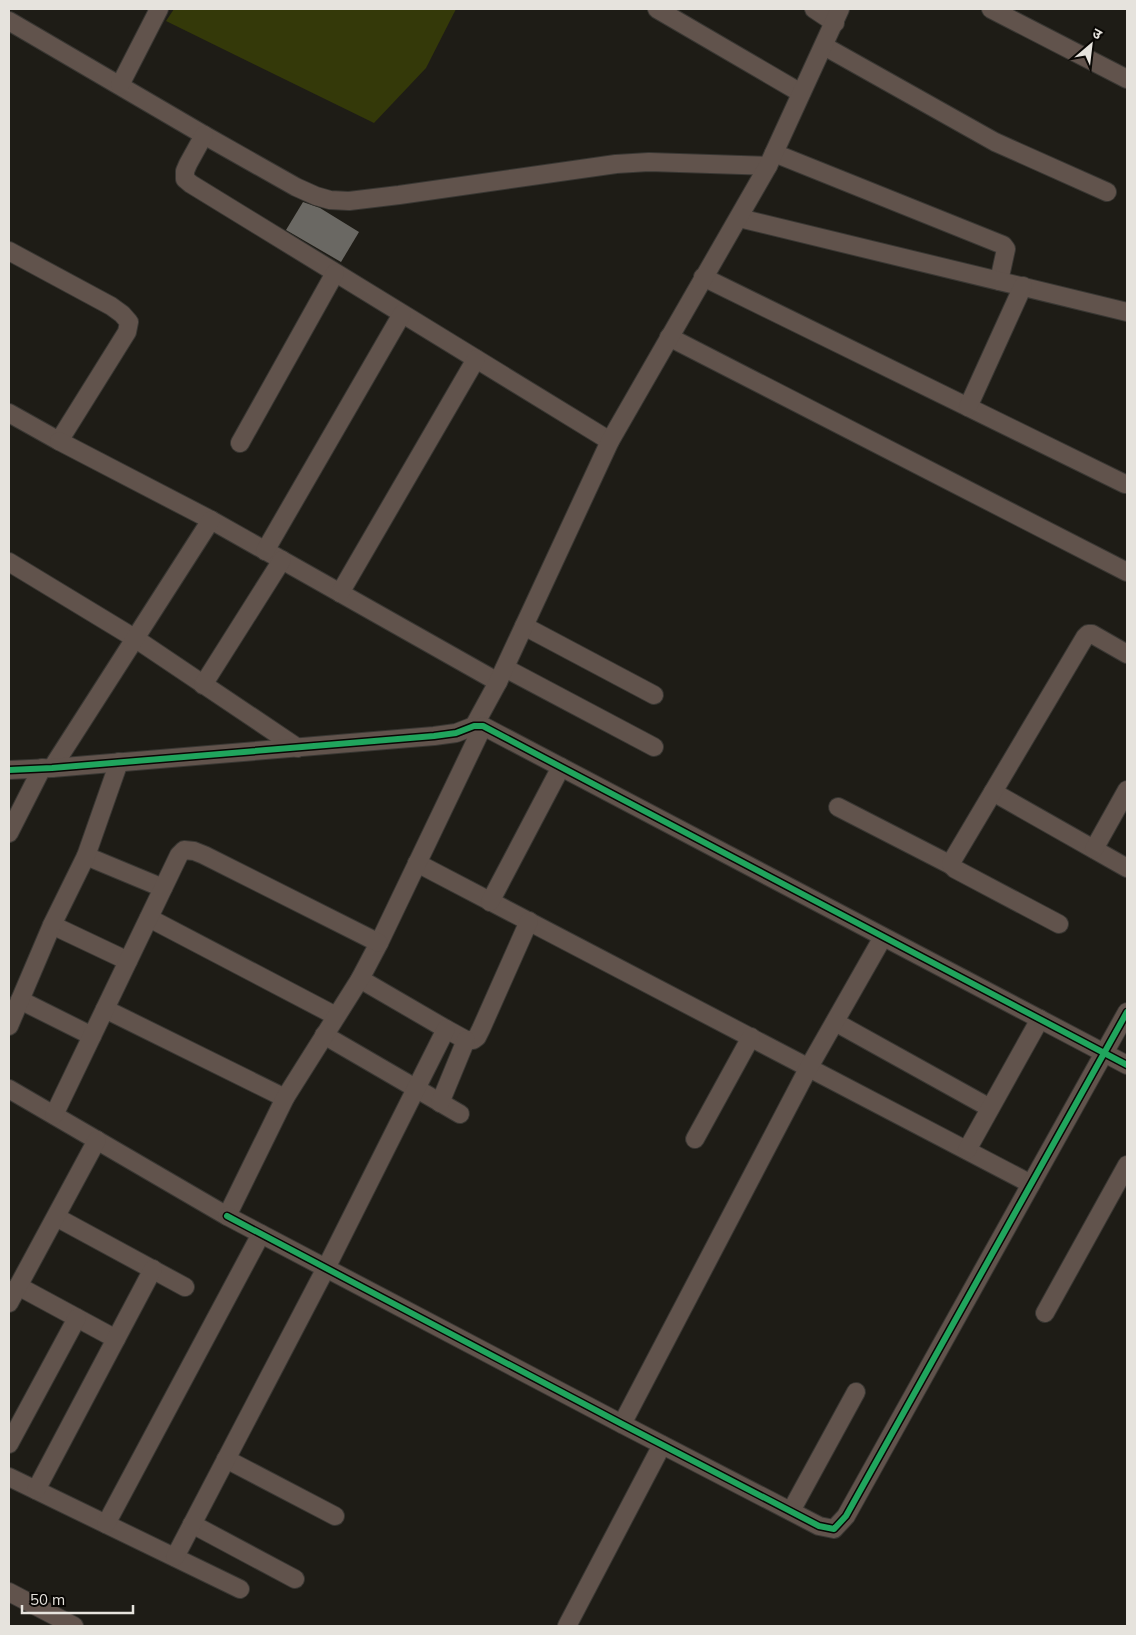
<svg xmlns="http://www.w3.org/2000/svg" width="1136" height="1635" font-family="Mulish,'Noto Sans Devanagari',sans-serif">
<style>
.green{fill:#343909}
.building{fill:#6a6863}
.lines{fill:none;stroke-linecap:round;stroke-linejoin:round}
.minor-casing{stroke:#393733;stroke-width:20}
.minor{stroke:#61534c;stroke-width:18}
.cycleway-casing{stroke:#090704;stroke-width:9}
.cycleway{stroke:#20a55d;stroke-width:6}
</style>
<rect width="100%" height="100%" fill="#1e1c16"/>
<path class="green" d="M174,9H456L426,68L374,123L166,21Z"/>
<path class="building" d="M303,202L320,208L359,232L341,262L286,230Z"/>
<g class="lines">
<defs>
<g id="minor">
<path d="M657,9L801,93"/>
<path d="M814,9L835,23"/>
<path d="M991,9L1127,79"/>
<path d="M9,21L204,135L296,187L316,196L330,200L349,201L399,195L616,164L649,162L768,166"/>
<path d="M824,46L995,142L1107,192"/>
<path d="M120,85L159,9"/>
<path d="M204,135L188,164L185,171V179L191,184L610,441"/>
<path d="M774,153L1003,245L1006,249L999,281"/>
<path d="M739,218L1127,312"/>
<path d="M9,251L111,306L122,314L129,322L127,332L59,441L9,413"/>
<path d="M703,277L1125,484"/>
<path d="M669,337L1127,572"/>
<path d="M968,407L1023,286"/>
<path d="M59,441L211,520L498,682"/>
<path d="M240,443L335,273"/>
<path d="M265,551L402,314"/>
<path d="M9,562L136,639L298,748"/>
<path d="M340,593L476,359"/>
<path d="M524,626L654,695"/>
<path d="M505,668L654,747"/>
<path d="M203,685L282,560"/>
<path d="M474,726L498,682L610,441L768,166L840,9"/>
<path d="M52,768L211,520"/>
<path d="M9,770L52,768L434,736L456,733L474,726H483L1127,1065"/>
<path d="M993,792L1127,868"/>
<path d="M838,807L951,865"/>
<path d="M9,833L42,768"/>
<path d="M1094,849L1127,790"/>
<path d="M86,856L163,888"/>
<path d="M417,863L1031,1184"/>
<path d="M490,902L561,767"/>
<path d="M149,918L336,1016"/>
<path d="M1059,924L955,869L951,865L952,861L1085,637L1088,634H1092L1127,654"/>
<path d="M52,925L128,961"/>
<path d="M360,979L446,1029L466,1040H473L477,1037L481,1029L529,921"/>
<path d="M20,1000L92,1036"/>
<path d="M105,1009L285,1098"/>
<path d="M835,1022L990,1108"/>
<path d="M9,1026L52,925L86,856L119,762"/>
<path d="M324,1035L460,1114"/>
<path d="M9,1089L227,1216L285,1098L360,979L379,943L483,726"/>
<path d="M440,1103L466,1040"/>
<path d="M54,1115L179,855L184,850L194,851L204,855L379,943"/>
<path d="M695,1139L751,1037"/>
<path d="M967,1150L1040,1019"/>
<path d="M227,1216L622,1424L819,1526L834,1529L846,1516L1127,1012"/>
<path d="M56,1217L185,1287"/>
<path d="M18,1286L116,1339"/>
<path d="M9,1303L97,1140"/>
<path d="M1045,1313L1127,1165"/>
<path d="M622,1424L809,1067L883,937"/>
<path d="M9,1444L77,1318"/>
<path d="M226,1459L335,1516"/>
<path d="M9,1477L240,1589"/>
<path d="M36,1490L153,1269"/>
<path d="M791,1511L856,1392"/>
<path d="M106,1524L261,1234"/>
<path d="M192,1524L295,1579"/>
<path d="M175,1557L326,1268L446,1029"/>
<path d="M9,1592L74,1626"/>
<path d="M567,1626L662,1445"/>
</g>
</defs>
<use href="#minor" class="minor-casing"/>
<use href="#minor" class="minor"/>
<defs>
<g id="cycleway">
<path d="M9,770L52,768L434,736L456,733L474,726H483L1127,1065"/>
<path d="M227,1216L622,1424L819,1526L834,1529L846,1516L1127,1012"/>
</g>
</defs>
<use href="#cycleway" class="cycleway-casing"/>
<use href="#cycleway" class="cycleway"/>
</g>
<rect width="1136" height="1635" fill="none" stroke="#e6e3dd" stroke-width="20"/>
<g transform="translate(1091 45) rotate(28)" stroke="#090704" stroke-width="4" paint-order="stroke">
<path d="M0-4L9 19L0 12L-9 19Z" fill="#e6e3dd"/>
<text y="-8" font-size="14" font-weight="bold" text-anchor="middle" fill="#e6e3dd">उ</text>
</g>
<path d="M22 1605v8h111v-8" fill="none" stroke="#e6e3dd" stroke-width="2.5"/>
<text x="30" y="1605" font-size="15" fill="#e6e3dd" stroke="#090704" stroke-width="4" paint-order="stroke">50 m</text>
</svg>
